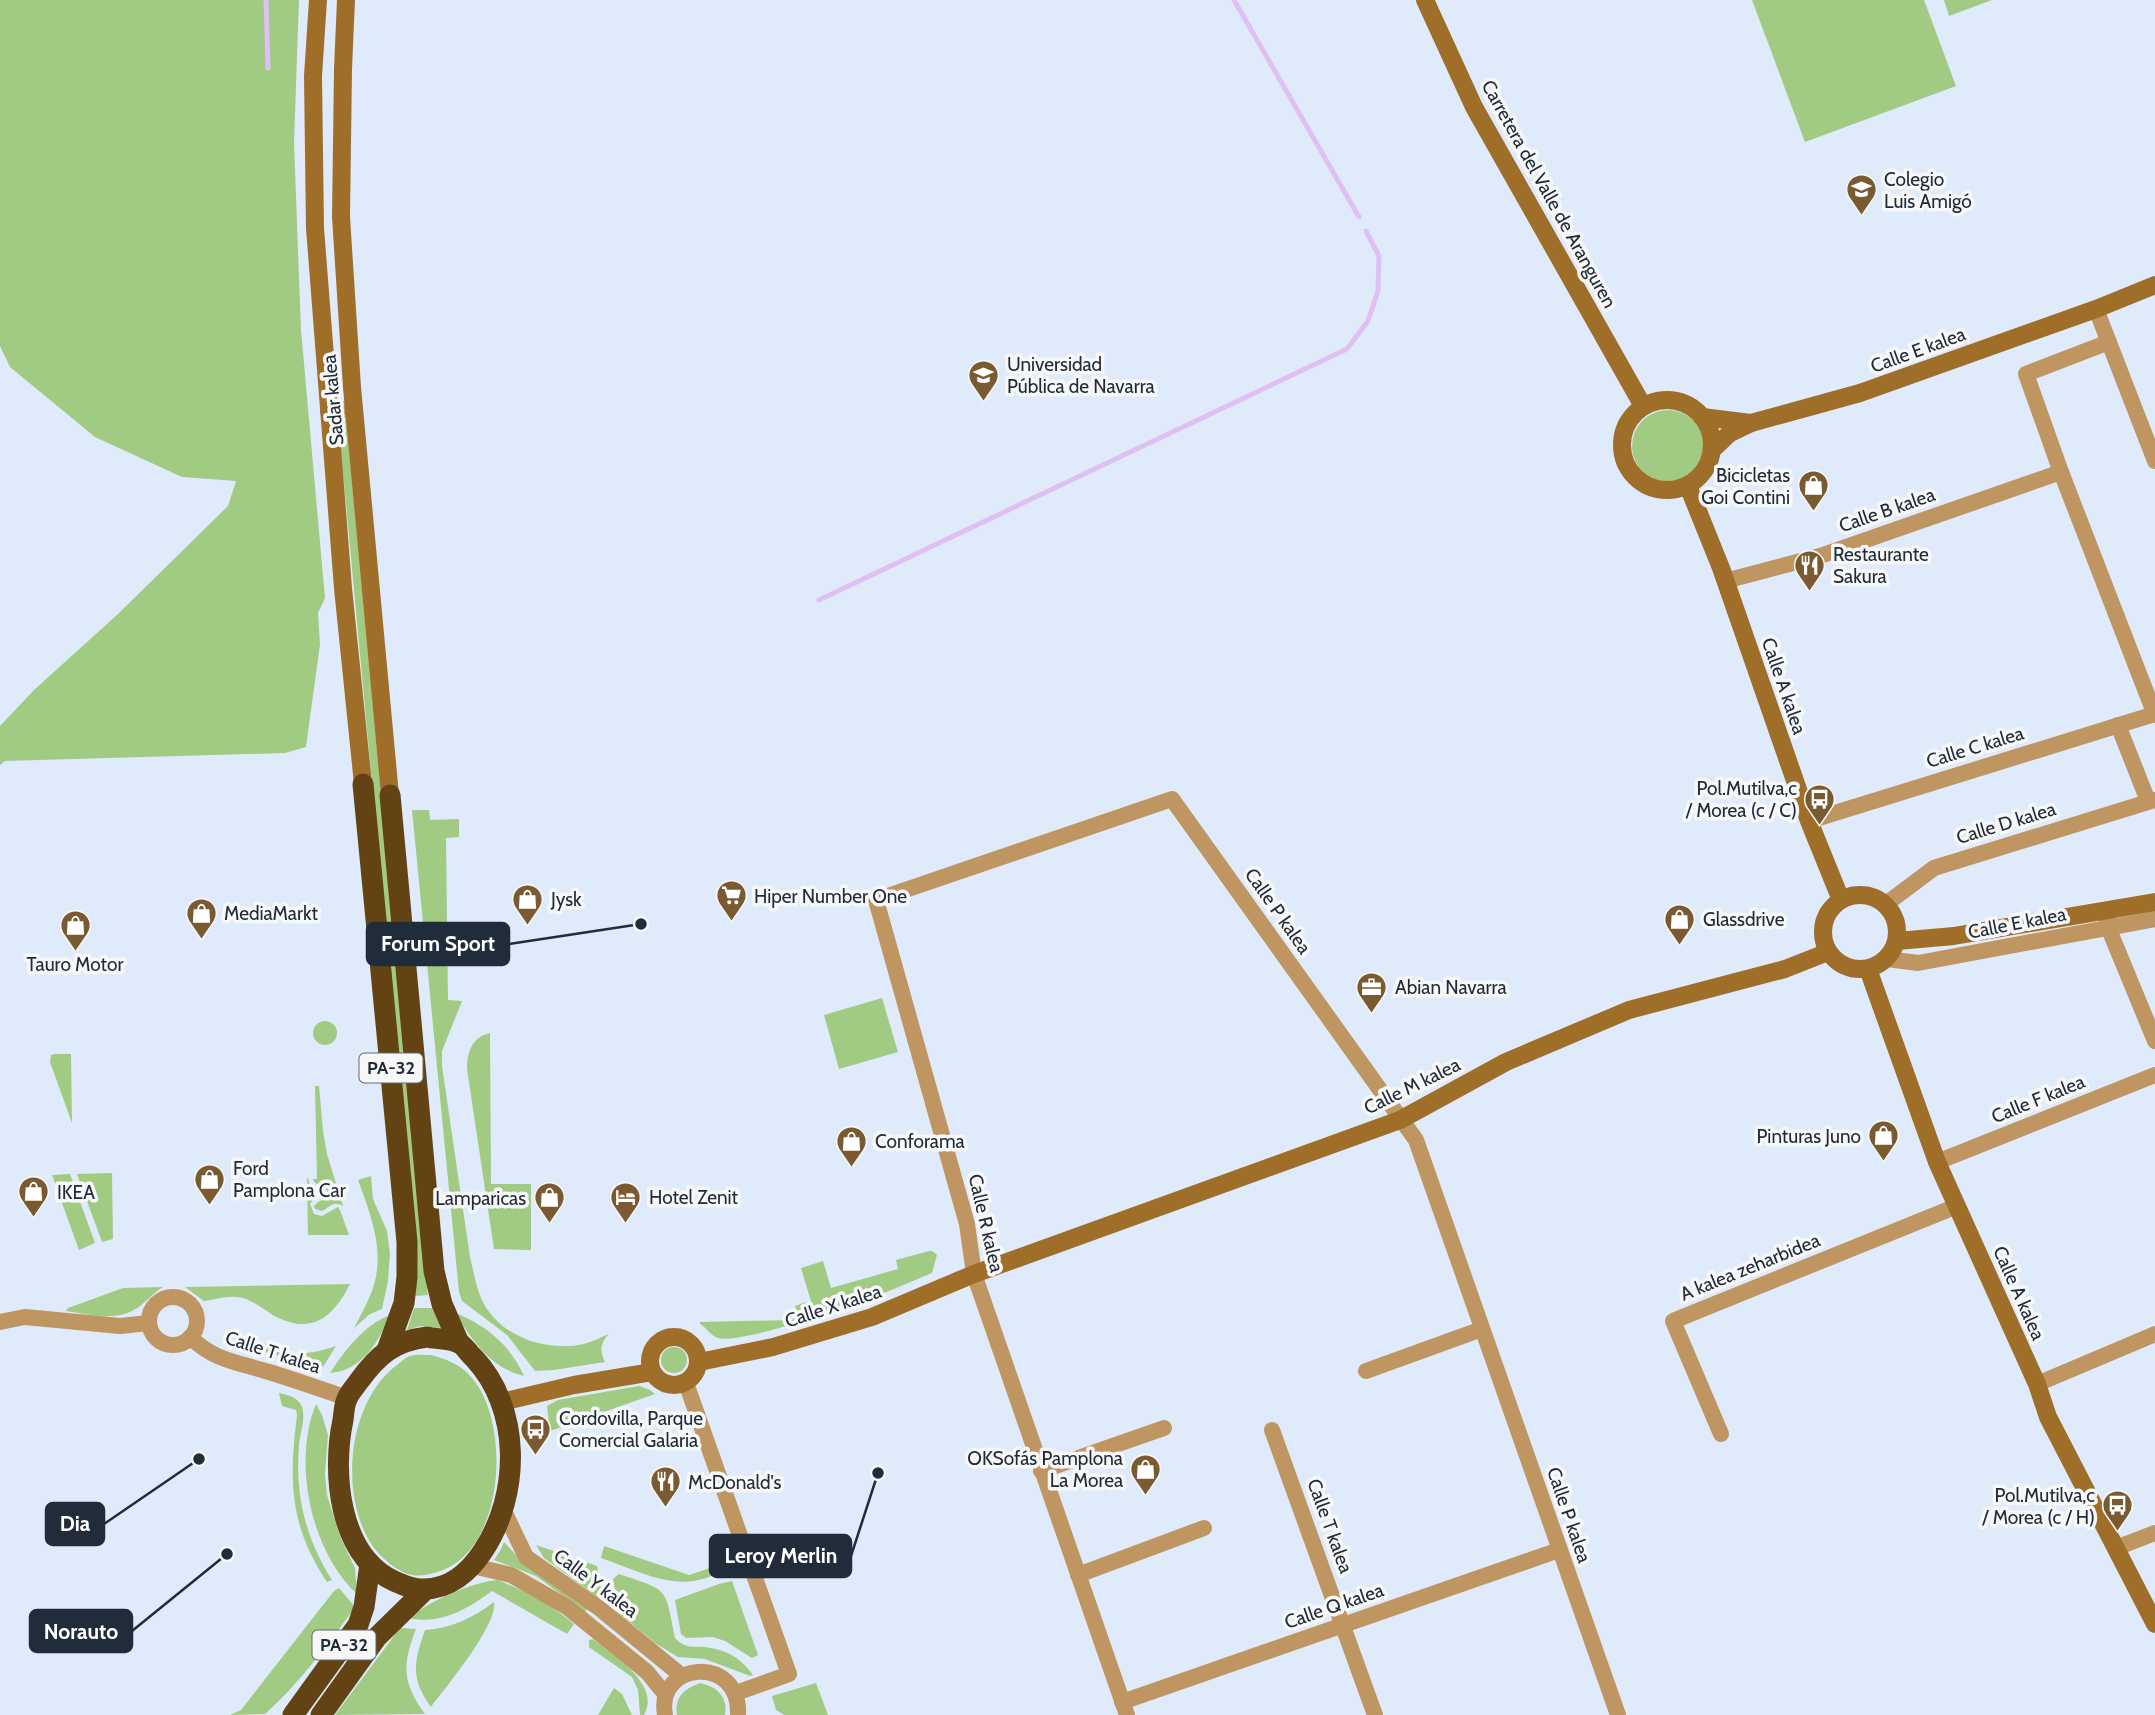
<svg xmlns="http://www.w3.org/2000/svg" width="2155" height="1715" font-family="Cabin,sans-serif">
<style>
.green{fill:#a1cb83}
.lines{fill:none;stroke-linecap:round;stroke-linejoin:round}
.stream{stroke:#e0c0f3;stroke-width:5}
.street{stroke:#bf9661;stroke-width:16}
.secondary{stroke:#9f6f2a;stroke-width:18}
.highway{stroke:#634313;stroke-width:21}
.labels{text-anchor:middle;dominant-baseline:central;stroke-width:7;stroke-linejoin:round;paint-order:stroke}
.shield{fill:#f7f7f7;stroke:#606973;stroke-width:2}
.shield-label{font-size:18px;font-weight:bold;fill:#202c3a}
.poi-label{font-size:19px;fill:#202c3a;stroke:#f7f7f7;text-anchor:start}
.street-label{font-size:19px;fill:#202c3a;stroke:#f7f7f7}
.leader{fill:none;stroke:#202c3a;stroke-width:2.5}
.callout-dot{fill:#202c3a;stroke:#f7f7f7;stroke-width:2.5}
.callout{fill:#202c3a;stroke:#202c3a;stroke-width:2.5}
.callout-label{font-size:21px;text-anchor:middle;font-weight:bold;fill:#fff}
</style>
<rect width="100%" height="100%" fill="#dfebfb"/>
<g class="green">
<path d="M0,0H299L294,143L301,330L325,598L318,613L320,644L306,747L285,753L5,761L0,765V726L34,690L118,614L228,506L236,481L182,477L95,437L10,367L0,346Z"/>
<path d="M1752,0H1924L1956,86L1805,142Z"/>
<path d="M1944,0H1992L1949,16Z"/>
<circle cx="1668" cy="446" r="36"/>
<path d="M346,417L425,1270L428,1295L415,1296L417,1266L338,418Z"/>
<path d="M412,810H429L430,820L459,819V837L446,838L448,1000L462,1001L442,1051V1066L470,1257C474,1273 476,1289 484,1304C503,1338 547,1352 584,1344C592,1342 601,1337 609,1334C601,1342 599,1351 605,1362L554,1370L535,1371L507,1335L462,1301L459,1292Z"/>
<path d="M882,998L898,1052L839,1069L824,1015Z"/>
<circle cx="325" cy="1033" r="12"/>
<path d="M490,1033L491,1184H531V1250L494,1249L467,1069C467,1052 472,1037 490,1033Z"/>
<path d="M55,1054H71L72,1123L50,1062L51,1055Z"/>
<path d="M315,1086H319L323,1131L327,1154L343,1206C334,1200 330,1207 322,1211L315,1209L314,1206L318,1202L326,1198L327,1190L314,1182L313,1179H317Z"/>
<path d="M112,1173L113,1239L102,1242L77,1174Z"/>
<path d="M70,1174L95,1243L79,1250L52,1175Z"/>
<path d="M371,1176L373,1199L387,1231L390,1254L388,1281L382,1309L370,1314L354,1328C359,1318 365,1308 369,1298C388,1258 372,1218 358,1180Z"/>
<path d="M307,1177L311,1186L323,1192L313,1200L310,1204L314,1214L322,1216L338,1207L340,1210L349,1235H308Z"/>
<path d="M929,1251H932L937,1255L932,1273L870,1299L816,1318L801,1268L823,1261L831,1288L898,1269L896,1260Z"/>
<path d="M350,1284C332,1320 309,1336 271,1314C261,1307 249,1298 237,1297C226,1296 214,1300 204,1301L185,1287Z"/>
<path d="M163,1287C152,1294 144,1305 132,1311C113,1321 86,1314 66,1311L68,1308L123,1288Z"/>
<path d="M806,1302L811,1319C793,1324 732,1343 718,1338C711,1336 707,1328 700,1324V1322L792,1320L798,1317L795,1306Z"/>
<path d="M414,1308H432L442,1328L420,1326L407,1330Z"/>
<path d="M456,1313C487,1326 510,1345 524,1376C492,1369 471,1340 456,1313Z"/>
<path d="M390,1315C379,1342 361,1371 330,1373C345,1350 364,1325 390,1315Z"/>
<path d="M247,1334C282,1354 297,1359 336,1346L323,1367L241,1346L245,1343Z"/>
<circle cx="674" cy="1360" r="13"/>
<path d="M431,1355C446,1359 462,1365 472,1378C511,1423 505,1546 443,1570C434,1573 422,1577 412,1575C397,1572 383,1559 374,1548C338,1498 347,1402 397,1365C401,1362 406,1357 410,1356C416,1354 425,1355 431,1355Z"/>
<path d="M639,1386L650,1390L655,1394L550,1431L547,1406L558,1400Z"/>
<path d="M279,1393C288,1395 298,1397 302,1407C306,1418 300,1433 299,1445C295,1494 305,1538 332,1580L327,1582C289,1525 289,1481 297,1415L296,1410L282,1406Z"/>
<path d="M316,1404L322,1415L328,1435L325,1474L327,1495L341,1539L355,1568L357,1594C311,1552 292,1462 316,1404Z"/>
<path d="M504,1542L526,1566L588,1608L585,1612L536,1576L494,1560L500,1551Z"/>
<path d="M536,1545L597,1566L602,1595L600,1599L544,1558Z"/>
<path d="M604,1546L689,1575L716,1566L722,1559L724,1550L727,1559L724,1569C683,1597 642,1572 601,1558Z"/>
<path d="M619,1574C669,1591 665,1586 675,1638C689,1652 695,1644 711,1648C730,1651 742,1660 753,1675L750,1676L705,1659L678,1657L655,1643L617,1612L619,1608L613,1579Z"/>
<path d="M497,1580C526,1591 550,1604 574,1624L567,1634L492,1591C466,1610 440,1625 408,1618C431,1601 469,1583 497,1580Z"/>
<path d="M732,1581L758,1655L752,1658L725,1641L713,1637L686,1638L681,1634L675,1600L719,1584Z"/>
<path d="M339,1588L355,1607C328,1644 300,1683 265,1714L230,1715L241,1710L334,1591Z"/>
<path d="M494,1602C498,1625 446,1687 431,1707C410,1678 414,1662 425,1630C452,1628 473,1618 494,1602Z"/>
<path d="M400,1628L416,1629C402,1665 402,1682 425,1714L335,1715Z"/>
<path d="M593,1639C613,1655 662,1685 644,1715H640L638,1690L632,1677L589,1647V1640Z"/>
<path d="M700,1683C717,1687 728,1696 725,1715H677C674,1697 684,1689 700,1683Z"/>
<path d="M816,1683L828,1715H784L776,1710L772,1696Z"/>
<path d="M614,1688L622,1694L632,1715H598Z"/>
</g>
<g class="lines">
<g class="stream">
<path d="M266,0L268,68"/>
<path d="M1234,0L1359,217"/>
<path d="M819,600L1347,349L1368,321L1378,291L1379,256L1366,231"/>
</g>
<g class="street">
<path d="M2096,309L2155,461"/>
<path d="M2109,342L2026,374L2061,472L2155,715"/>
<path d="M328,411L354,408"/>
<path d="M1725,581L1820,556L2061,472"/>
<path d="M2118,725L2148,801"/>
<path d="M1809,821L2155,714"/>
<path d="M1886,904L1934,868L2155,800"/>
<path d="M2107,920L2108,927L2155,1041"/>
<path d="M1887,959L1918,963L2155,919"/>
<path d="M1937,1162L2155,1075"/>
<circle cx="173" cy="1321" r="24"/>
<path d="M0,1322L25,1317L120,1326L149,1323"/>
<path d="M190,1337C215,1361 237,1362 269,1372C295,1380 321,1389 347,1398"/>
<path d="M1366,1371L1482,1329"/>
<path d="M686,1383L789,1674L736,1693"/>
<path d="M2037,1384L2155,1334"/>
<path d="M1272,1430L1375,1715"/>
<path d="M1721,1434L1673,1321L1957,1206"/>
<path d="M1041,1471L1164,1428"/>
<path d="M503,1509L526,1557L599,1608L682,1676"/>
<path d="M2116,1548L2155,1533"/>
<path d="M473,1566L511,1575L567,1607L647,1672L665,1694"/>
<path d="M1078,1575L1204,1528"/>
<path d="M1122,1702L1559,1550"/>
<path d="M665,1715C655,1661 741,1654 738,1715"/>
<path d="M1127,1715L974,1274L967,1224L876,900L1172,799L1416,1140L1618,1715"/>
</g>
<g class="secondary">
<path d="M318,0L313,76L315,228L343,588L363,784"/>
<path d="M346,0L343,69L341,217L352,387L390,795"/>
<path d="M1425,0L1474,107L1643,406"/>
<circle cx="1667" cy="445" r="45"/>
<path d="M1702,417L1751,423"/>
<path d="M1712,450L1730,433L1751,423L1860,393L2096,309L2155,285"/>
<path d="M1688,486L1721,568L1809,821L1841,900"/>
<circle cx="1860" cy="932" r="37"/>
<path d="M1897,941L1954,936L2155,902"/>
<path d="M1868,969L1937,1162L2037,1384L2048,1417L2155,1624"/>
<circle cx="674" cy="1361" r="24"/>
<path d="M699,1362L773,1347L872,1317L974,1274L1400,1120L1506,1062L1629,1010L1785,969L1828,952"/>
<path d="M502,1402L574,1385L652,1372"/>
</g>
<g class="highway">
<path d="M363,784L407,1242V1277L404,1303L387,1350"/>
<path d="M390,795L434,1271L442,1304L459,1343"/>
<path d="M427,1337C436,1339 451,1339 459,1343C464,1345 469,1354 474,1358C521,1408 521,1494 483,1551C470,1571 450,1589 424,1589C412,1590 404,1585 394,1581C338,1555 332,1471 343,1420C344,1413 344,1405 347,1399C349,1393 355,1387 359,1381C378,1355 394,1341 427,1337Z"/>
<path d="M293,1715L358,1625L364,1607L370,1564"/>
<path d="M321,1715L377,1637L425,1590"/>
</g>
</g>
<defs>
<symbol id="school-pin" viewBox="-11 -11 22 30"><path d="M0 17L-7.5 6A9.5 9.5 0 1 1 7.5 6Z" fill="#7a5a30" stroke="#f7f7f7"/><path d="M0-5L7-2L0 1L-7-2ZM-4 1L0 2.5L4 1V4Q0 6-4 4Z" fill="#fff"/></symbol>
<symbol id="university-pin" viewBox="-11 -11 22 30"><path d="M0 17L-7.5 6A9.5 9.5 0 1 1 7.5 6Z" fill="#7a5a30" stroke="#f7f7f7"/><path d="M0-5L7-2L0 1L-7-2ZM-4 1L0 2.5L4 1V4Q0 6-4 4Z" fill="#fff"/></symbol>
<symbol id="shop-pin" viewBox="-11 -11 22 30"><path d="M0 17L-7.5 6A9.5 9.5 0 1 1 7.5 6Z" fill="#7a5a30" stroke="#f7f7f7"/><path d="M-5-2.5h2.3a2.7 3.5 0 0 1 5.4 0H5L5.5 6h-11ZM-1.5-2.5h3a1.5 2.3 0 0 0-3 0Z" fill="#fff"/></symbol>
<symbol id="restaurant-pin" viewBox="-11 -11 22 30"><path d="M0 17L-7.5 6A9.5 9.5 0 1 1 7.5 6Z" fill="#7a5a30" stroke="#f7f7f7"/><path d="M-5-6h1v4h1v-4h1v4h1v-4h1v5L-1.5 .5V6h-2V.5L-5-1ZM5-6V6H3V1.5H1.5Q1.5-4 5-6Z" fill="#fff"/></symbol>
<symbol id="bus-pin" viewBox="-11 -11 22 30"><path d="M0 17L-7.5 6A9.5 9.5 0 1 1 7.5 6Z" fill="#7a5a30" stroke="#f7f7f7"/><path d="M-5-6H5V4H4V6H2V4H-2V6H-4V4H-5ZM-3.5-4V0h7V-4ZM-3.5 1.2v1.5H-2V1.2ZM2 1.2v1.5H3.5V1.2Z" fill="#fff"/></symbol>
<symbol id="supermarket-pin" viewBox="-11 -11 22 30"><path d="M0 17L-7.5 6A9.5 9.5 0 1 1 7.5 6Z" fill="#7a5a30" stroke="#f7f7f7"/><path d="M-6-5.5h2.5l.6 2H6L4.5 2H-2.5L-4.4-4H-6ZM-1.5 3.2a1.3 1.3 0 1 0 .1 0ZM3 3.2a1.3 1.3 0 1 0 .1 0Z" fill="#fff"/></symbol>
<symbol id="office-pin" viewBox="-11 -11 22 30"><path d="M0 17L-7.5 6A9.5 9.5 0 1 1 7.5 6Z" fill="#7a5a30" stroke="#f7f7f7"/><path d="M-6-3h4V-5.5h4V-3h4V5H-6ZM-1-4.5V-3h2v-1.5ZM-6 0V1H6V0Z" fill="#fff"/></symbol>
<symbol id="hotel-pin" viewBox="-11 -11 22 30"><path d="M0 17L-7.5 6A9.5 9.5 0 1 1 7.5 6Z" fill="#7a5a30" stroke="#f7f7f7"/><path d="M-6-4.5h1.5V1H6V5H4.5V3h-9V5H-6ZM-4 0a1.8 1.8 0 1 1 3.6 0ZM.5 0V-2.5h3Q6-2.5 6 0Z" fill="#fff"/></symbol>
</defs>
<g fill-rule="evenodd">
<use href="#school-pin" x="1844" y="172" width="35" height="47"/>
<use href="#university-pin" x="966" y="358" width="35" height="47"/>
<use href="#shop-pin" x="1796" y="468" width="35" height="47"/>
<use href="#restaurant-pin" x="1792" y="548" width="35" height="47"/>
<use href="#bus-pin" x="1802" y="782" width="35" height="47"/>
<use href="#supermarket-pin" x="714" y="878" width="35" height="47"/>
<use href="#shop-pin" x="510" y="882" width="35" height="47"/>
<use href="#shop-pin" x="184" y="896" width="35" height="47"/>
<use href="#shop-pin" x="1662" y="902" width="35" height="47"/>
<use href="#shop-pin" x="58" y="908" width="35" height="47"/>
<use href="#office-pin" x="1354" y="970" width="35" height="47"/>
<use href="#shop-pin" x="1866" y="1118" width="35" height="47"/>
<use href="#shop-pin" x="834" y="1124" width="35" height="47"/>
<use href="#shop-pin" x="192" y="1162" width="35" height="47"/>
<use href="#shop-pin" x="16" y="1174" width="35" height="47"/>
<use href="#hotel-pin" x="608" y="1180" width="35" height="47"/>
<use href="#shop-pin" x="532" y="1180" width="35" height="47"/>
<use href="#bus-pin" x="518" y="1412" width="35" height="47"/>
<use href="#shop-pin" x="1128" y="1452" width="35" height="47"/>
<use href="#restaurant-pin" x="648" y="1464" width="35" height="47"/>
<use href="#bus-pin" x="2100" y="1488" width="35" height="47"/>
</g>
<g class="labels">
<g class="shield">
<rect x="359.5" y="1053.5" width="63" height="29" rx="5"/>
<rect x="312.5" y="1630.5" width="63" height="29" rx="5"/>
</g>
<g class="shield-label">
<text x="391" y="1068">PA-32</text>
<text x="344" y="1645">PA-32</text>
</g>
<g class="poi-label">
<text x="1884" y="179">Colegio<tspan x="1884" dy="22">Luis Amigó</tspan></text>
<text x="1007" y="364">Universidad<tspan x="1007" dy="22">Pública de Navarra</tspan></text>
<text x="1790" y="475" text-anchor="end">Bicicletas<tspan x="1790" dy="22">Goi Contini</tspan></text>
<text x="1833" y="554">Restaurante<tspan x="1833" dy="22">Sakura</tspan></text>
<text x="1797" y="788" text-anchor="end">Pol.Mutilva,c<tspan x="1797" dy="22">/ Morea (c / C)</tspan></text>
<text x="754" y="896">Hiper Number One</text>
<text x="551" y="899">Jysk</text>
<text x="224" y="913">MediaMarkt</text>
<text x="1703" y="919">Glassdrive</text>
<text x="75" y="964" text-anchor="middle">Tauro Motor</text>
<text x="1395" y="987">Abian Navarra</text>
<text x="1861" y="1136" text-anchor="end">Pinturas Juno</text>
<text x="875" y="1141">Conforama</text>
<text x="233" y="1168">Ford<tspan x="233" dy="22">Pamplona Car</tspan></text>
<text x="57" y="1192">IKEA</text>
<text x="649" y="1197">Hotel Zenit</text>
<text x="526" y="1198" text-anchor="end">Lamparicas</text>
<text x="559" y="1418">Cordovilla, Parque<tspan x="559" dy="22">Comercial Galaria</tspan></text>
<text x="1123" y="1458" text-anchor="end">OKSofás Pamplona<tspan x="1123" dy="22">La Morea</tspan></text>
<text x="688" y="1482">McDonald's</text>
<text x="2095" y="1495" text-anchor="end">Pol.Mutilva,c<tspan x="2095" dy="22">/ Morea (c / H)</tspan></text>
</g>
<g class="street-label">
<text transform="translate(1549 194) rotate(61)">Carretera del Valle de Aranguren</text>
<text transform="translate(1918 350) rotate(-20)">Calle E kalea</text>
<text transform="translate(333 400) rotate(-95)">Sadar kalea</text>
<text transform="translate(1887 510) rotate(-19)">Calle B kalea</text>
<text transform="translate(1784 686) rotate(71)">Calle A kalea</text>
<text transform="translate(1975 747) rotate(-17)">Calle C kalea</text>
<text transform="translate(2006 823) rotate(-17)">Calle D kalea</text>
<text transform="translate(1278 911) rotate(55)">Calle P kalea</text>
<text transform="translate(2017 923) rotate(-11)">Calle E kalea</text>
<text transform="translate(1412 1086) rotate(-26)">Calle M kalea</text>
<text transform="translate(2038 1099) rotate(-22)">Calle F kalea</text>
<text transform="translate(986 1223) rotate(77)">Calle R kalea</text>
<text transform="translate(1750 1267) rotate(-22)">A kalea zeharbidea</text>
<text transform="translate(2019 1293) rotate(66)">Calle A kalea</text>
<text transform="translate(833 1306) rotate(-18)">Calle X kalea</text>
<text transform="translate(273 1352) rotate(18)">Calle T kalea</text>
<text transform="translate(1569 1515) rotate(71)">Calle P kalea</text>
<text transform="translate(1330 1526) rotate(70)">Calle T kalea</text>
<text transform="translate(596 1583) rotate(37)">Calle Y kalea</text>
<text transform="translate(1334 1606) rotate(-19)">Calle Q kalea</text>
</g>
</g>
<path class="leader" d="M641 924L509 944M199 1459L104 1524M878 1473L851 1556M227 1554L132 1631"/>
<g class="callout-dot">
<circle cx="641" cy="924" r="7"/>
<circle cx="199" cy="1459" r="7"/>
<circle cx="878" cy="1473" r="7"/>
<circle cx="227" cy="1554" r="7"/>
</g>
<g class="callout">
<rect x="367" y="923" width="142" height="42" rx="7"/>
<rect x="46" y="1503" width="58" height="42" rx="7"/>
<rect x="710" y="1535" width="141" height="42" rx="7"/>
<rect x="30" y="1610" width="102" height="42" rx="7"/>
</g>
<g class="callout-label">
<text x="438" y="951">Forum Sport</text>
<text x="75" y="1531">Dia</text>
<text x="781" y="1563">Leroy Merlin</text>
<text x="81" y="1639">Norauto</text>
</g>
</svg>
